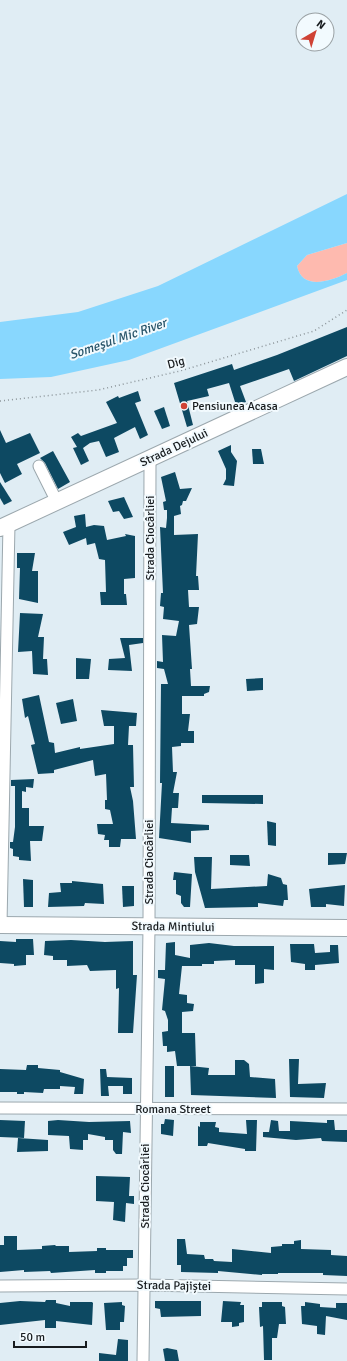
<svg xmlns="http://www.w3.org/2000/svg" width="347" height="1361" font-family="Signika,sans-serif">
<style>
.green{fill:#febaaf}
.water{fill:#88d7fe}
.building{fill:#0d4962}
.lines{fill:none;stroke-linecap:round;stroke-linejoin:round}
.street-casing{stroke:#9ca8ae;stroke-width:13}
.secondary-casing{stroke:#9ca8ae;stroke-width:18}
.path{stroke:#8b9499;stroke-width:1.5;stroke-dasharray:1 3;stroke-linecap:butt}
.street{stroke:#fff;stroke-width:11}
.secondary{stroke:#fff;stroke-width:16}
.poi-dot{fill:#cf4235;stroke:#f2fafe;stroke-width:1.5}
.labels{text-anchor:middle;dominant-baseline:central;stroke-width:4;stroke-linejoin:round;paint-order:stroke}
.street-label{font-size:12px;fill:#171b1e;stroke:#f2fafe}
.poi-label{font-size:12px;fill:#171b1e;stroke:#f2fafe;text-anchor:start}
.water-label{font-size:13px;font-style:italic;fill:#29556a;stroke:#f2fafe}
</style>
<rect width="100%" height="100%" fill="#e0edf4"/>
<path class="green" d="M347,243V273C331,281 302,291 297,266L307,255Z"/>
<path class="water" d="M347,194V243L307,255L297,266C302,291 331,281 347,273V280L129,360L51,377L0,379V322L78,312L158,286Z"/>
<g class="building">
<path d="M347,327V356L294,381L289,369L240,386L246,402L236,405L229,383L207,389L209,396L187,401L193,425L187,427L174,383L232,364L234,370L277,355Z"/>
<path d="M138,391L141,401L135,403L148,435L140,439L135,427L114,438L119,452L106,457L99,441L90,443L83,448L89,461L81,465L73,448L77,447L71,437L78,433L81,436L117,423L106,402L118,396L119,398Z"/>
<path d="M164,407L170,426L162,429L154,411Z"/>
<path d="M0,430L6,443L30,433L40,453L17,464L22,474L5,483L0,473Z"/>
<path d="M231,445V452L237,461L234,486L223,485L226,479V469L218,451Z"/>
<path d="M252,449H261L264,464H253Z"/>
<path d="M53,451L70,482L58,489L45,463L40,458Z"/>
<path d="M175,472L180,489L192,488L186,501H183L182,505L180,506L181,514L174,516V535L198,534L196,576H198L199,590H188L189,607H199L197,624L189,625L192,669H190L191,686H210L209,692L204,694V696H182V714H190L188,731H194V743H181V746L172,747L173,772H177L173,793H179L178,808H172L171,823L209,825V830L191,831V843L159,838L162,783H160L161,684H168L164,669L157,668V661L163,662L162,635L176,636L179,621L163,619L164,607L160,606L161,593H163L160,527L166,528L167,518V510H164L163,502L166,501L161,477Z"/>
<path d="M0,482L12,501L4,505L0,498Z"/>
<path d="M124,497L133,517L124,519L119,511L113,512L108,501Z"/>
<path d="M85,514L86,527L94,525L104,526L107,540L126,536L125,534L135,536V578L124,579V594H126L127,605H101L100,592H106L105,560L99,559L95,543L87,545L86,538L69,545L63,532L76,527L74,516Z"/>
<path d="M17,553H35L32,571H38V603L19,599L20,568H17Z"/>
<path d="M20,613L43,614L38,637H44L43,659H47L48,675L33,674L32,651L18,652Z"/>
<path d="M120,638H143V643L129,645L132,671L108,670L109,659L125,658Z"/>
<path d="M76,658L91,659L89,679H76Z"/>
<path d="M263,678V690L247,691L246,679Z"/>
<path d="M39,695L49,742L54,743L55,753L80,747V749L114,744V726H104L101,710L137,713L136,726H129L128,745H133L134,787H130L133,801L136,839H121L120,847H109V840H104L105,835L98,834L97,824H113L110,810L105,809V800H107L106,774L95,776L93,760L54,770V773L38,774L31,745L35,744L28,716L25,718L22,699Z"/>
<path d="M73,699L77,721L61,724L56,703Z"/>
<path d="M34,779L33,788L26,787V792L22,791V808H29V826H44L42,841H30L31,861L19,860V857L13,856V849L10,848V842H13L15,827V786H11V780Z"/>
<path d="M202,795H263V804L202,803Z"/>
<path d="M267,821L276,823V846L268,845Z"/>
<path d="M328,853H347L345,864L328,865Z"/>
<path d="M230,855H249L250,866L230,865Z"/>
<path d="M194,857H212L211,889L267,886L268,874L281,878L283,884L287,885L288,900H284L283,906L258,903V907L205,908L195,872Z"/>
<path d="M174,872L192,874L190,907H184L181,903V896L176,894V880H173Z"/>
<path d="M23,879L33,880V907H24Z"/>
<path d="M72,881L103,884L104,904L85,903L84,906L48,907L49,893L61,892L60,883H72Z"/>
<path d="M345,885L344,906L326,904V907H311L309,889Z"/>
<path d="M122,886H134V906L123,907Z"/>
<path d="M16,939H33L34,955H26V965L14,966V964L0,963V941L16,942Z"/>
<path d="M71,940L105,942L133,941V975H137L133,1033H118L119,988L116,989V970L90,971L87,965L67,966V960H53V956L44,955L45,941Z"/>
<path d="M175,942V955L190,958V945L209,943L234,946H274V970L264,969V983L255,984V965H235V960L214,961V964H202V966H182L179,994L187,995V1003L194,1004L193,1011L182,1012V1033H195L196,1066H177L175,1051L167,1052V1046H163L162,1032L168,1031V1020L165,1011L162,1010L165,979L158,978V970H165L166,943Z"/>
<path d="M290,944H314L315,953L330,952V945H338L339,963L315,965V970H305V964L291,962Z"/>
<path d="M289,1059H299L298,1084L326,1083L324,1098L290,1097Z"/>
<path d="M235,1060H244L249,1064L250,1077L275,1079L276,1098L191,1095L190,1066L209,1068L208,1075H235Z"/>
<path d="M27,1065H38V1068L60,1070V1072L84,1079L83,1094H74L75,1087L60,1086V1089H44L43,1093L24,1092V1094H17V1092H0V1069L26,1070Z"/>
<rect x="165" y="1066" width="9" height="31"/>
<path d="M100,1069H106L107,1077L132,1078V1094H123V1086H108L109,1096H101Z"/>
<path d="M165,1119L174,1120L173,1136L161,1134V1124H164Z"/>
<path d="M0,1120L25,1121L24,1138L0,1137Z"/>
<path d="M58,1120L89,1122L130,1121L131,1133L123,1132L122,1154H116L113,1150V1140H105V1137L88,1134V1140H83V1150L70,1149L69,1136L48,1135V1121Z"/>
<path d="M246,1120H257L256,1151H245V1149L208,1143L207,1146H198V1126L200,1127V1122H216L215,1127L219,1128V1132L247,1134Z"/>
<path d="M271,1120L278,1121L279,1131H290V1121L327,1123V1120H334L335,1130H347V1142L322,1141L321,1138L296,1140L263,1137V1132H269Z"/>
<path d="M18,1138L48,1140V1151L17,1152Z"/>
<path d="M96,1176L130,1177L129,1196H134V1204L126,1203L125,1222L113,1220L114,1202L96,1201Z"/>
<path d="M4,1236H17V1250L42,1249V1246L55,1245L56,1246H69V1252L97,1251V1248H106V1250H133V1258H127V1266H123V1271H106V1273H95V1270L51,1273L50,1271L24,1272V1270L0,1272V1245H4Z"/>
<path d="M177,1239H185L187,1254L204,1255L205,1259H213L214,1261L232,1262V1249L271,1253V1247L282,1246V1244H294V1241L301,1240V1249L331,1250V1255L347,1256V1276L323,1275V1273H278V1274H262V1275L218,1271V1273L181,1272V1265H177Z"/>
<path d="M46,1300H56V1303L70,1306V1302H92L93,1303L92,1325L56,1321V1328H45V1320L0,1325V1303L20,1301L45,1302Z"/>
<path d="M155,1301H201V1316L161,1317L160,1309L155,1308Z"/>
<path d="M223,1301L241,1302L240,1305H244V1322L239,1323V1326L232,1327V1322H221Z"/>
<path d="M122,1302V1305L125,1306L124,1322H120V1330H106L104,1303Z"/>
<path d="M262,1302H282V1306L285,1307L286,1324H279L277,1338H272V1360H264L263,1326L260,1327L259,1307H262Z"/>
<path d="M305,1302L320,1304V1307L336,1308V1303H347V1320L326,1316L325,1335L317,1334V1326L302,1324L301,1306H305Z"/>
<path d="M118,1339L128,1340V1361H99V1353L116,1355Z"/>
<path d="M167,1348L177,1350L179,1361H165L163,1349Z"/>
</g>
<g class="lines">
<defs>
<g id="street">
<path d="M39,466L57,502"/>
<path d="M1,925L9,524"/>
<path d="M0,1108L347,1109"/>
<path d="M0,1286L144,1285L347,1289"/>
<path d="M143,1361L149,927L150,459"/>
</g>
<g id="secondary">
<path d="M0,528L347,367"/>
<path d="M0,925L347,928"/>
</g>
</defs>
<use href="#street" class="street-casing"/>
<use href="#secondary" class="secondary-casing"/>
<path class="path" d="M0,401L98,390L180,371L314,331L347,310"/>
<use href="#street" class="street"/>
<use href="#secondary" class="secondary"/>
</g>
<circle class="poi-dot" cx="184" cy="406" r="4"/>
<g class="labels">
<g class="street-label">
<text transform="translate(176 363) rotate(-15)">Dig</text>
<text transform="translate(174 448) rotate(-25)">Strada Dejului</text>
<text transform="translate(150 538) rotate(-90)">Strada Ciocârliei</text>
<text transform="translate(149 862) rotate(-90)">Strada Ciocârliei</text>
<text transform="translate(173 927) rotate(1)">Strada Mintiului</text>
<text x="173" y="1109">Romana Street</text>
<text transform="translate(145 1186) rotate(-90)">Strada Ciocârliei</text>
<text transform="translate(174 1286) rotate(1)">Strada Pajiștei</text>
</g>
<g class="poi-label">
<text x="192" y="406">Pensiunea Acasa</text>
</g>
<g class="water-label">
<text transform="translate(118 339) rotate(-19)">Someşul Mic River</text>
</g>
</g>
<g transform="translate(315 32) rotate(38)"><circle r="19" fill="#f2fafe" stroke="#9aa1a4"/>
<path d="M0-3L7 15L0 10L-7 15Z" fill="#cf4235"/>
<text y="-6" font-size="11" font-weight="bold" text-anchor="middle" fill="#171b1e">N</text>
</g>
<path d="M14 1341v6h72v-6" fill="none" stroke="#171b1e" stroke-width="2"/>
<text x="20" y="1341" font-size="12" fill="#171b1e" stroke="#f2fafe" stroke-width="3" paint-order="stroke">50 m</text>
</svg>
